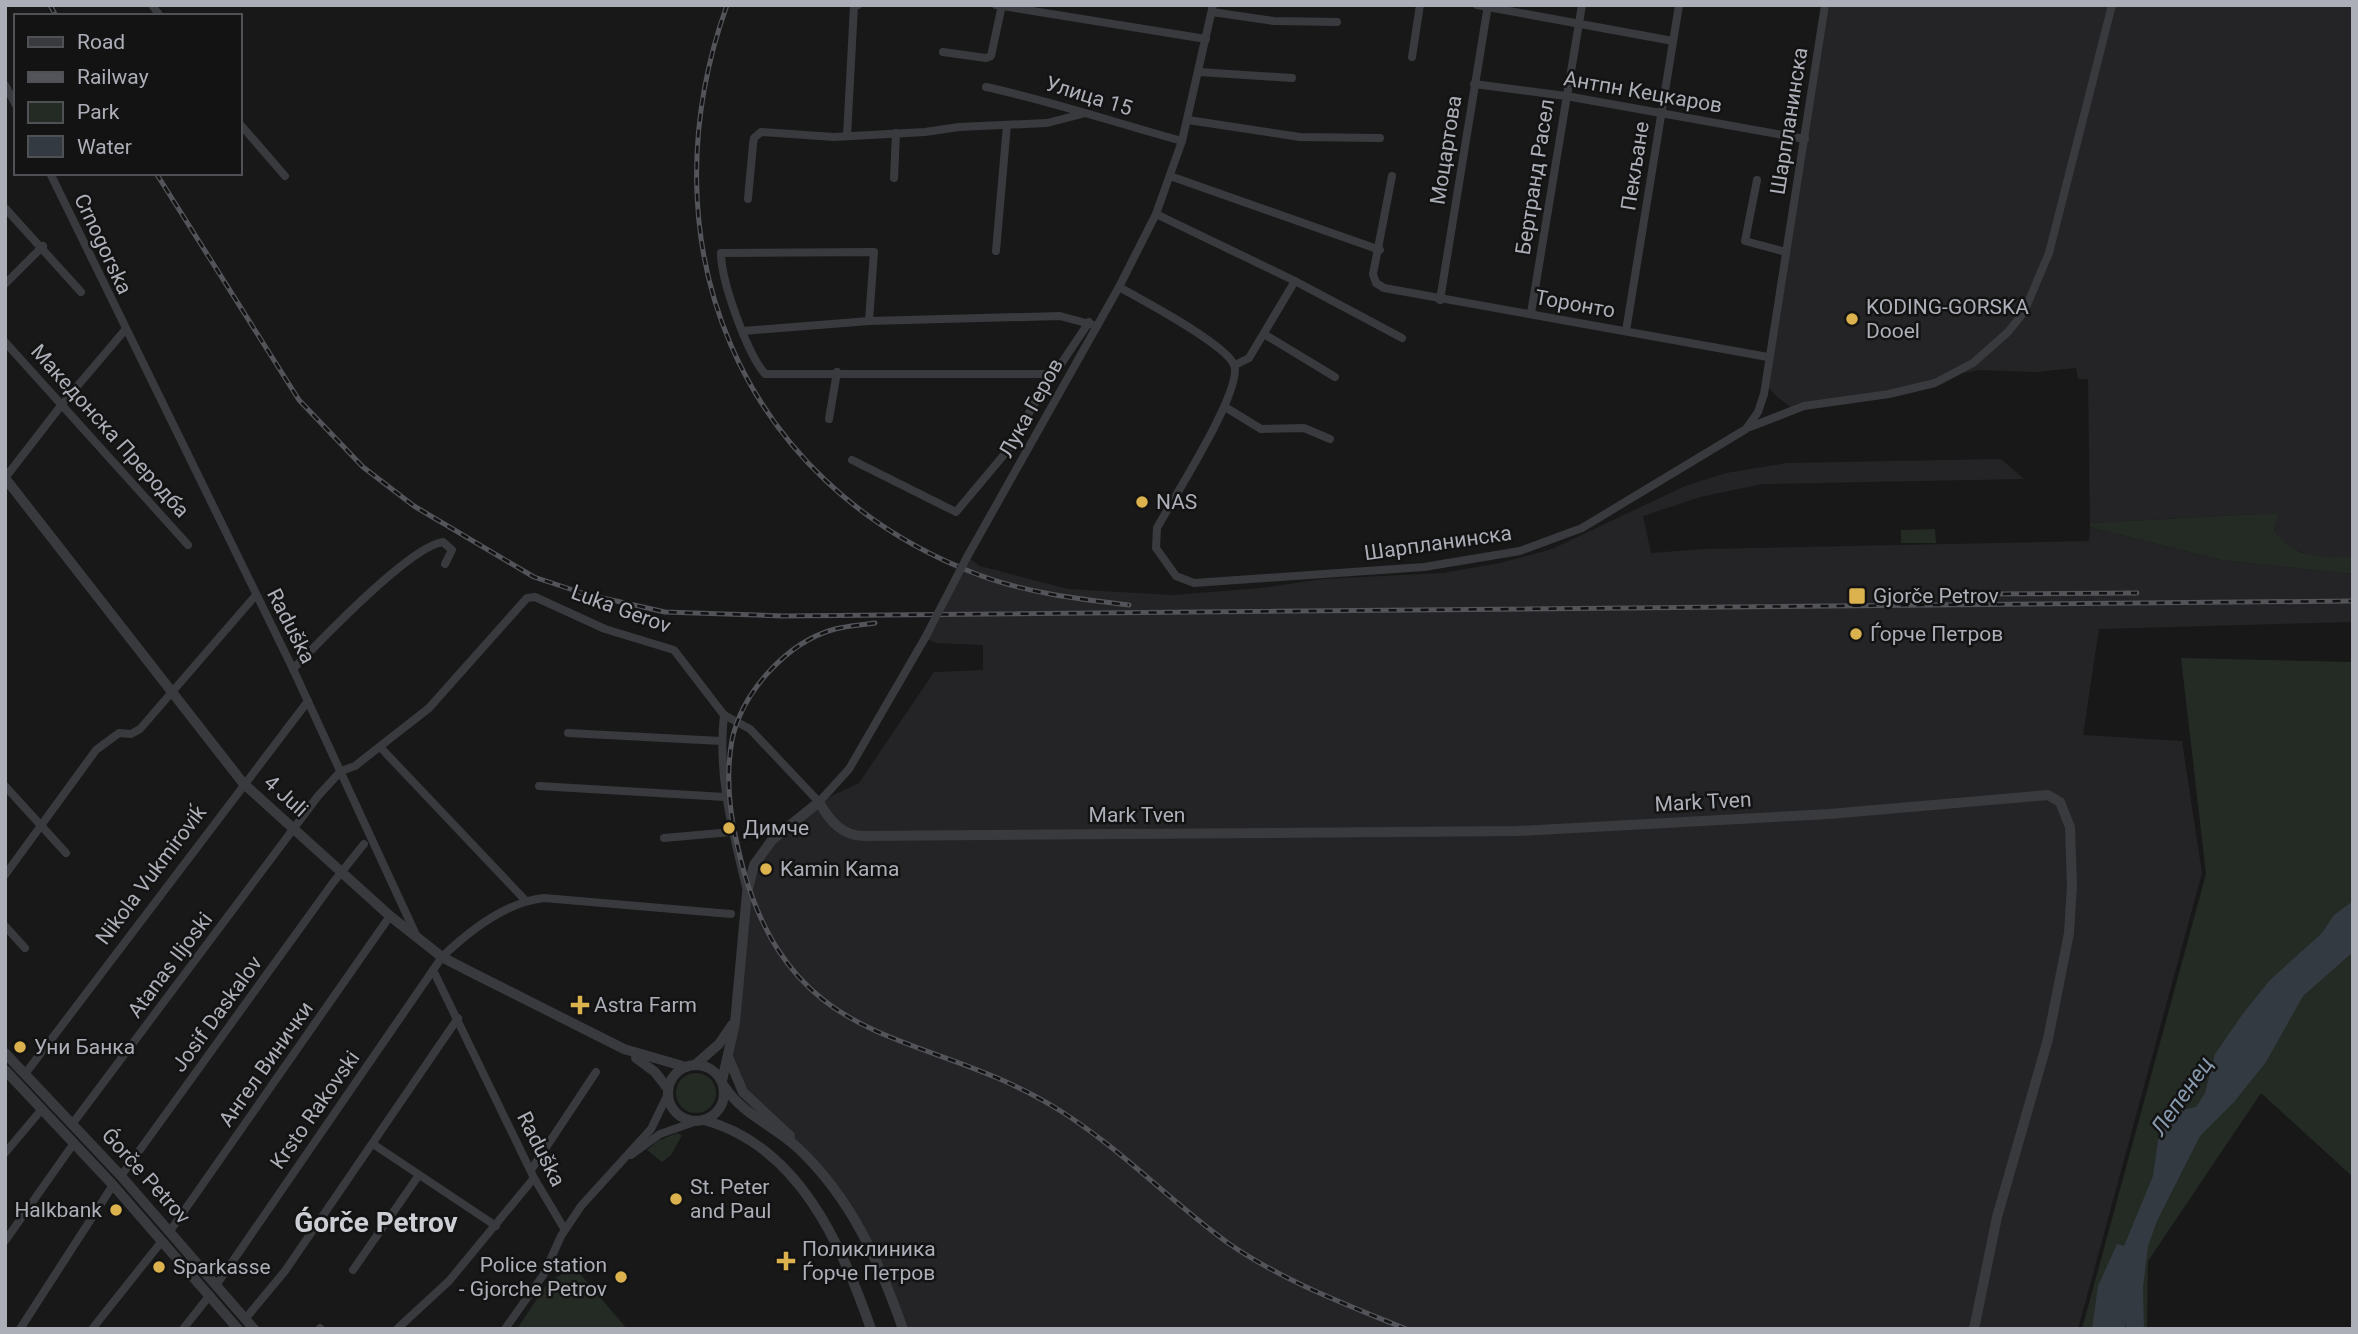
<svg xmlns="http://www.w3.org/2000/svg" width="2358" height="1334" font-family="Roboto,sans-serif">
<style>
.built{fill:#242426}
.green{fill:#242b25}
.water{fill:#333a41}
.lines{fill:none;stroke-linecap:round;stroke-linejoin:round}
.river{stroke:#333a41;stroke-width:18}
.minor{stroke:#393a3e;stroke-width:8}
.tertiary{stroke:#393a3e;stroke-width:10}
.rail-casing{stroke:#525459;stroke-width:5}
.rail{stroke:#131314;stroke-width:2.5;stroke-dasharray:8;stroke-linecap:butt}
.minor-bridge{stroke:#393a3e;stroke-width:8}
.poi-dot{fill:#dbb24e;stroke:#131314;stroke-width:2.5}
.labels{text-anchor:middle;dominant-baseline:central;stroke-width:5;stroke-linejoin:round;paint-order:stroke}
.street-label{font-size:21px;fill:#acafb7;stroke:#131314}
.poi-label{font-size:21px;fill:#acafb7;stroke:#131314;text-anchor:start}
.water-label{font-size:23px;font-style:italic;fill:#879aae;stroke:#131314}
.district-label{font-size:28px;font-weight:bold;fill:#ccced4;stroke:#131314}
</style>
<rect width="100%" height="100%" fill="#181819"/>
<g class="built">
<path d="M1825,5H2353V558L2313,556L2285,546L2274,530L2279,513L2090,523L2088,379H2078L2076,368L2036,372L1979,370L1952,375L1935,383L1793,409L1776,396L1765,383Z"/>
<path d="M2001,459L2024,479L1763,484L1700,497L1643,516L1651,553L1705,549L2089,541L2090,527L2221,560L2353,574V622L2099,629L2083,735L2182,741L2202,873L2078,1329H903L847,1206L752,1100L728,1057L744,915L762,852L819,802L859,783L934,672L983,670V645L936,643L925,638L967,557L980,566L1068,589L1172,595L1261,588L1323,579L1443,573L1500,563L1552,549L1685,486L1726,473L1787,463Z"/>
</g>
<g class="green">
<path d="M2279,513L2274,530C2293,559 2319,556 2351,557L2353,574L2221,560L2090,527V523Z"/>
<path d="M1935,529L1936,543H1901V530Z"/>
<path d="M2181,658L2353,662V1177L2261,1093L2148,1261L2147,1329H2082L2206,874Z"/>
<circle cx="696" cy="1093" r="20"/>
<path d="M677,1133L682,1135L671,1155L662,1162L647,1150L658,1141Z"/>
<path d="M575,1268L627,1329H517L549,1281Z"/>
</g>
<path class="water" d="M2353,901V952L2303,996L2266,1062L2234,1102L2200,1136L2157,1221L2148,1246L2141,1304L2126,1322L2124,1329H2092L2098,1286L2117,1244L2124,1246L2153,1176L2161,1120L2173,1111L2196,1107L2205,1093L2215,1054L2242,1015L2269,981L2322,933L2334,915Z"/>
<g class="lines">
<path class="river" d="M2134,1290L2135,1329"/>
<g class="minor">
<path d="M152,5L160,16"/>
<path d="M996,5L1206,39"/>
<path d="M1477,5L1673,41"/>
<path d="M1212,12L1274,21L1337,22"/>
<path d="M943,52L986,58L991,56L1002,5"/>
<path d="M1412,57L1420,5"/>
<path d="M1199,72L1292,78"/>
<path d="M1474,84L1566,96L1805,139"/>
<path d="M5,85L16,105"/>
<path d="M986,87C1052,101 1116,123 1182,141"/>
<path d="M1188,120L1300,137L1380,138"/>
<path d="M240,124L285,176"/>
<path d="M847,136L854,6L858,5"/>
<path d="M50,173L293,669L417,937"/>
<path d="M1170,176L1380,250"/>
<path d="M1392,176L1373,274L1376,283L1384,288L1768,357"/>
<path d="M894,178L896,133"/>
<path d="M1757,180L1745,241L1786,252"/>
<path d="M748,199L753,144L754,138L761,132L834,137L925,132L959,127L1047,123L1082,114"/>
<path d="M5,208L81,292"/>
<path d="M1156,214L1295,281"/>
<path d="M996,251L1007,125"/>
<path d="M5,284L43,246"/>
<path d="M1119,287C1142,300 1226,344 1234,365C1244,389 1172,500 1157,528L1156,548L1176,576L1194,583L1424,567L1520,551L1582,528L1746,429L1758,412L1764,394L1825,5"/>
<path d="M1440,300L1488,5"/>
<path d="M1531,313L1582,5"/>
<path d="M869,321L874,252L721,253C721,281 747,353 765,374H1054"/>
<path d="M743,331L869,321L1060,316L1097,326"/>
<path d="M1626,331L1679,5"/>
<path d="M1264,334L1335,377"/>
<path d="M5,342L188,545"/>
<path d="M1235,365L1249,358L1295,281L1402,338"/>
<path d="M1225,407L1261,429L1304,428L1330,439"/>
<path d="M829,419L837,372"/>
<path d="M1750,427L1804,406L1889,394L1935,383L1973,363L2008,332L2024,312L2049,253L2112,5"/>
<path d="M852,460L956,512L1008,450L1033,406L1089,322"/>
<path d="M5,478L63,403L125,330"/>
<path d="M967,557L1119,287L1156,214L1182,141L1213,5"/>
<path d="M293,669C320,641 410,546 443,542L452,550L445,564"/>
<path d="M724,715C717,776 733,833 747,891"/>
<path d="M568,733L721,741"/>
<path d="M381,748L525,900"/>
<path d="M5,786L66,853"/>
<path d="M539,786L725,797"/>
<path d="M664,838L732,832"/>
<path d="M5,875L96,750L119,733L131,734L140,729L256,595"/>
<path d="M5,926L25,948"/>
<path d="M433,970L534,1178L565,1230"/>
<path d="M25,1074L308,701"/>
<path d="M73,1123L318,796L341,771L355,766L429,708L527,598L535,597L605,629L674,650L724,715L750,729L819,802L849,769L925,638"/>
<path d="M373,1144L496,1226"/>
<path d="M5,1153L42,1109"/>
<path d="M631,1155L660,1134L694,1122"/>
<path d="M531,1170L596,1072"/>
<path d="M121,1176L332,884L364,844"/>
<path d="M170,1231L390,916"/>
<path d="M5,1241L74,1143"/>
<path d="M353,1270L419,1175"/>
<path d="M217,1284L442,957C469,931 506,902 544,898L731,914"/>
<path d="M246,1318L285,1271L458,1018"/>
<path d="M320,1328L321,1329"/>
<path d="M20,1329L113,1185"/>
<path d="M92,1329L162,1241"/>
<path d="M183,1329L210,1295"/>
<path d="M397,1329L449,1281L534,1178"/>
<path d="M505,1329L544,1274L561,1236L581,1206L651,1129L668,1094"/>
</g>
<g class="tertiary">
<path d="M5,478L243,783L390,916L442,957L465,969L624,1049L686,1067"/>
<path d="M5,1053L121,1176L254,1329"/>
<path d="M636,1058L655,1072L668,1089"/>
<path d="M729,1059L743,1092L790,1136"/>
<circle cx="696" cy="1093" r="28"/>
<path d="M695,1065L719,1044L732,1025"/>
<path d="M5,1070L113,1185L238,1329"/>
<path d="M722,1081L735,1023L747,893L754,865L772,840L819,802C829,820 842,836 864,836L1518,831L1829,814L2048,795L2060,802L2070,827L2072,886L2069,933L2048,1039L1997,1217L1974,1329"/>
<path d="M724,1086C743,1115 773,1125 798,1148C851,1198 879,1261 903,1329"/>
<path d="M704,1120C799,1146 841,1244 871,1329"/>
</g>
<defs>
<g id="rail">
<path d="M50,5L56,16"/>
<path d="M727,5C642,242 738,484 979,575C1027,593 1078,599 1129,605"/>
<path d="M156,173L299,400L363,467L414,506L534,577L585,594L665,612L783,616L2353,601"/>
<path d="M1987,594L2137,593"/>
<path d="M875,623C862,625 848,626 835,629C787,642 742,692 732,740C724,785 732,829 744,872C798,1057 927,1027 1059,1110C1120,1148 1170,1201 1228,1243C1283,1281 1345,1304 1406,1329"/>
</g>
</defs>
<use href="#rail" class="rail-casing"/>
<use href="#rail" class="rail"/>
<path class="minor-bridge" d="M925,638L967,557"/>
</g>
<g class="poi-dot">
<circle cx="1852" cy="319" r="7"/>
<circle cx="1142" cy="502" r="7"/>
<rect x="1848" y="587" width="18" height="18" rx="3.5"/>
<circle cx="1856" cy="634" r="7"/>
<circle cx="729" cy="828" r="7"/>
<circle cx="766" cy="869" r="7"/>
<path d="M576.5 994.5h7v7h7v7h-7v7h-7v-7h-7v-7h7z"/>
<circle cx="20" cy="1047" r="7"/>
<circle cx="676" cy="1199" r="7"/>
<circle cx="116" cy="1210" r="7"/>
<path d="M782.5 1250.5h7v7h7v7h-7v7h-7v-7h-7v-7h7z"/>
<circle cx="159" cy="1267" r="7"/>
<circle cx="621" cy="1277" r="7"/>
</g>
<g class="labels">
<g class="street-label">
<text transform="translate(1643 92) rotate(10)">Антпн Кецкаров</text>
<text transform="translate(1089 96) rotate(17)">Улица 15</text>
<text transform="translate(1789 121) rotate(-81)">Шарпланинска</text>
<text transform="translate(1446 150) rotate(-81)">Моцартова</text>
<text transform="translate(1635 166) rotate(-81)">Пекљане</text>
<text transform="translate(1535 177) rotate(-81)">Бертранд Расел</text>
<text transform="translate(103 244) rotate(65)">Crnogorska</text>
<text transform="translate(1575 304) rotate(10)">Торонто</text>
<text transform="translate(1031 408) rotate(-61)">Лука Геров</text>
<text transform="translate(110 431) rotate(48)">Македонска Преродба</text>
<text transform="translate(1438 543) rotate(-8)">Шарпланинска</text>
<text transform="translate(621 609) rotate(20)">Luka Gerov</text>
<text transform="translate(291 626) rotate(63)">Raduška</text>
<text transform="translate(286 796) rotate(42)">4 Juli</text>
<text transform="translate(1703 802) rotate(-3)">Mark Tven</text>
<text x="1137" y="815">Mark Tven</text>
<text transform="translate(151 875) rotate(-53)">Nikola Vukmiroviḱ</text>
<text transform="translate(170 965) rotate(-53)">Atanas Iljoski</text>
<text transform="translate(217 1014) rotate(-54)">Josif Daskalov</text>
<text transform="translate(266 1064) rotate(-55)">Ангел Винички</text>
<text transform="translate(315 1110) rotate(-55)">Krsto Rakovski</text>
<text transform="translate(541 1149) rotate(63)">Raduška</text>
<text transform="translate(146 1176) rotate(48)">Ǵorče Petrov</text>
</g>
<g class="poi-label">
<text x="1866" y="307">KODING-GORSKA<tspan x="1866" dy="24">Dooel</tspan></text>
<text x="1156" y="502">NAS</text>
<text x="1873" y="596">Gjorče Petrov</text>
<text x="1870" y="634">Ѓорче Петров</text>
<text x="743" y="828">Димче</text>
<text x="780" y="869">Kamin Kama</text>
<text x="594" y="1005">Astra Farm</text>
<text x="34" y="1047">Уни Банка</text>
<text x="690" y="1187">St. Peter<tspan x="690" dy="24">and Paul</tspan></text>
<text x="102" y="1210" text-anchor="end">Halkbank</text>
<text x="802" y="1249">Поликлиника<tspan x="802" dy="24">Ѓорче Петров</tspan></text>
<text x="607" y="1265" text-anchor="end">Police station<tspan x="607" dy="24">- Gjorche Petrov</tspan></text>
<text x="173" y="1267">Sparkasse</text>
</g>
<g class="water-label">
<text transform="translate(2182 1096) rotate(-55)">Лепенец</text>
</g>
<g class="district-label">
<text x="376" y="1222">Ǵorče Petrov</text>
</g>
</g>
<rect width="2358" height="1334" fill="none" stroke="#acafb7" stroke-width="14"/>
<rect x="14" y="14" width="228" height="161" fill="#131314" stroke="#505155" stroke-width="2"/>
<rect x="28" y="37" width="35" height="10" fill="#393a3e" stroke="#505155" stroke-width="2"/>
<text x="77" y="49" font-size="21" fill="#acafb7">Road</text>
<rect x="28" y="72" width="35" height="10" fill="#525459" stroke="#505155" stroke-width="2"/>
<text x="77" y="84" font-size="21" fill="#acafb7">Railway</text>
<rect x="28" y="102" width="35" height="21" fill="#242b25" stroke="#505155" stroke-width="2"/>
<text x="77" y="119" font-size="21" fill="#acafb7">Park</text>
<rect x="28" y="136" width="35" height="21" fill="#333a41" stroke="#505155" stroke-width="2"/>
<text x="77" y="154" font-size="21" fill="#acafb7">Water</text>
</svg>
